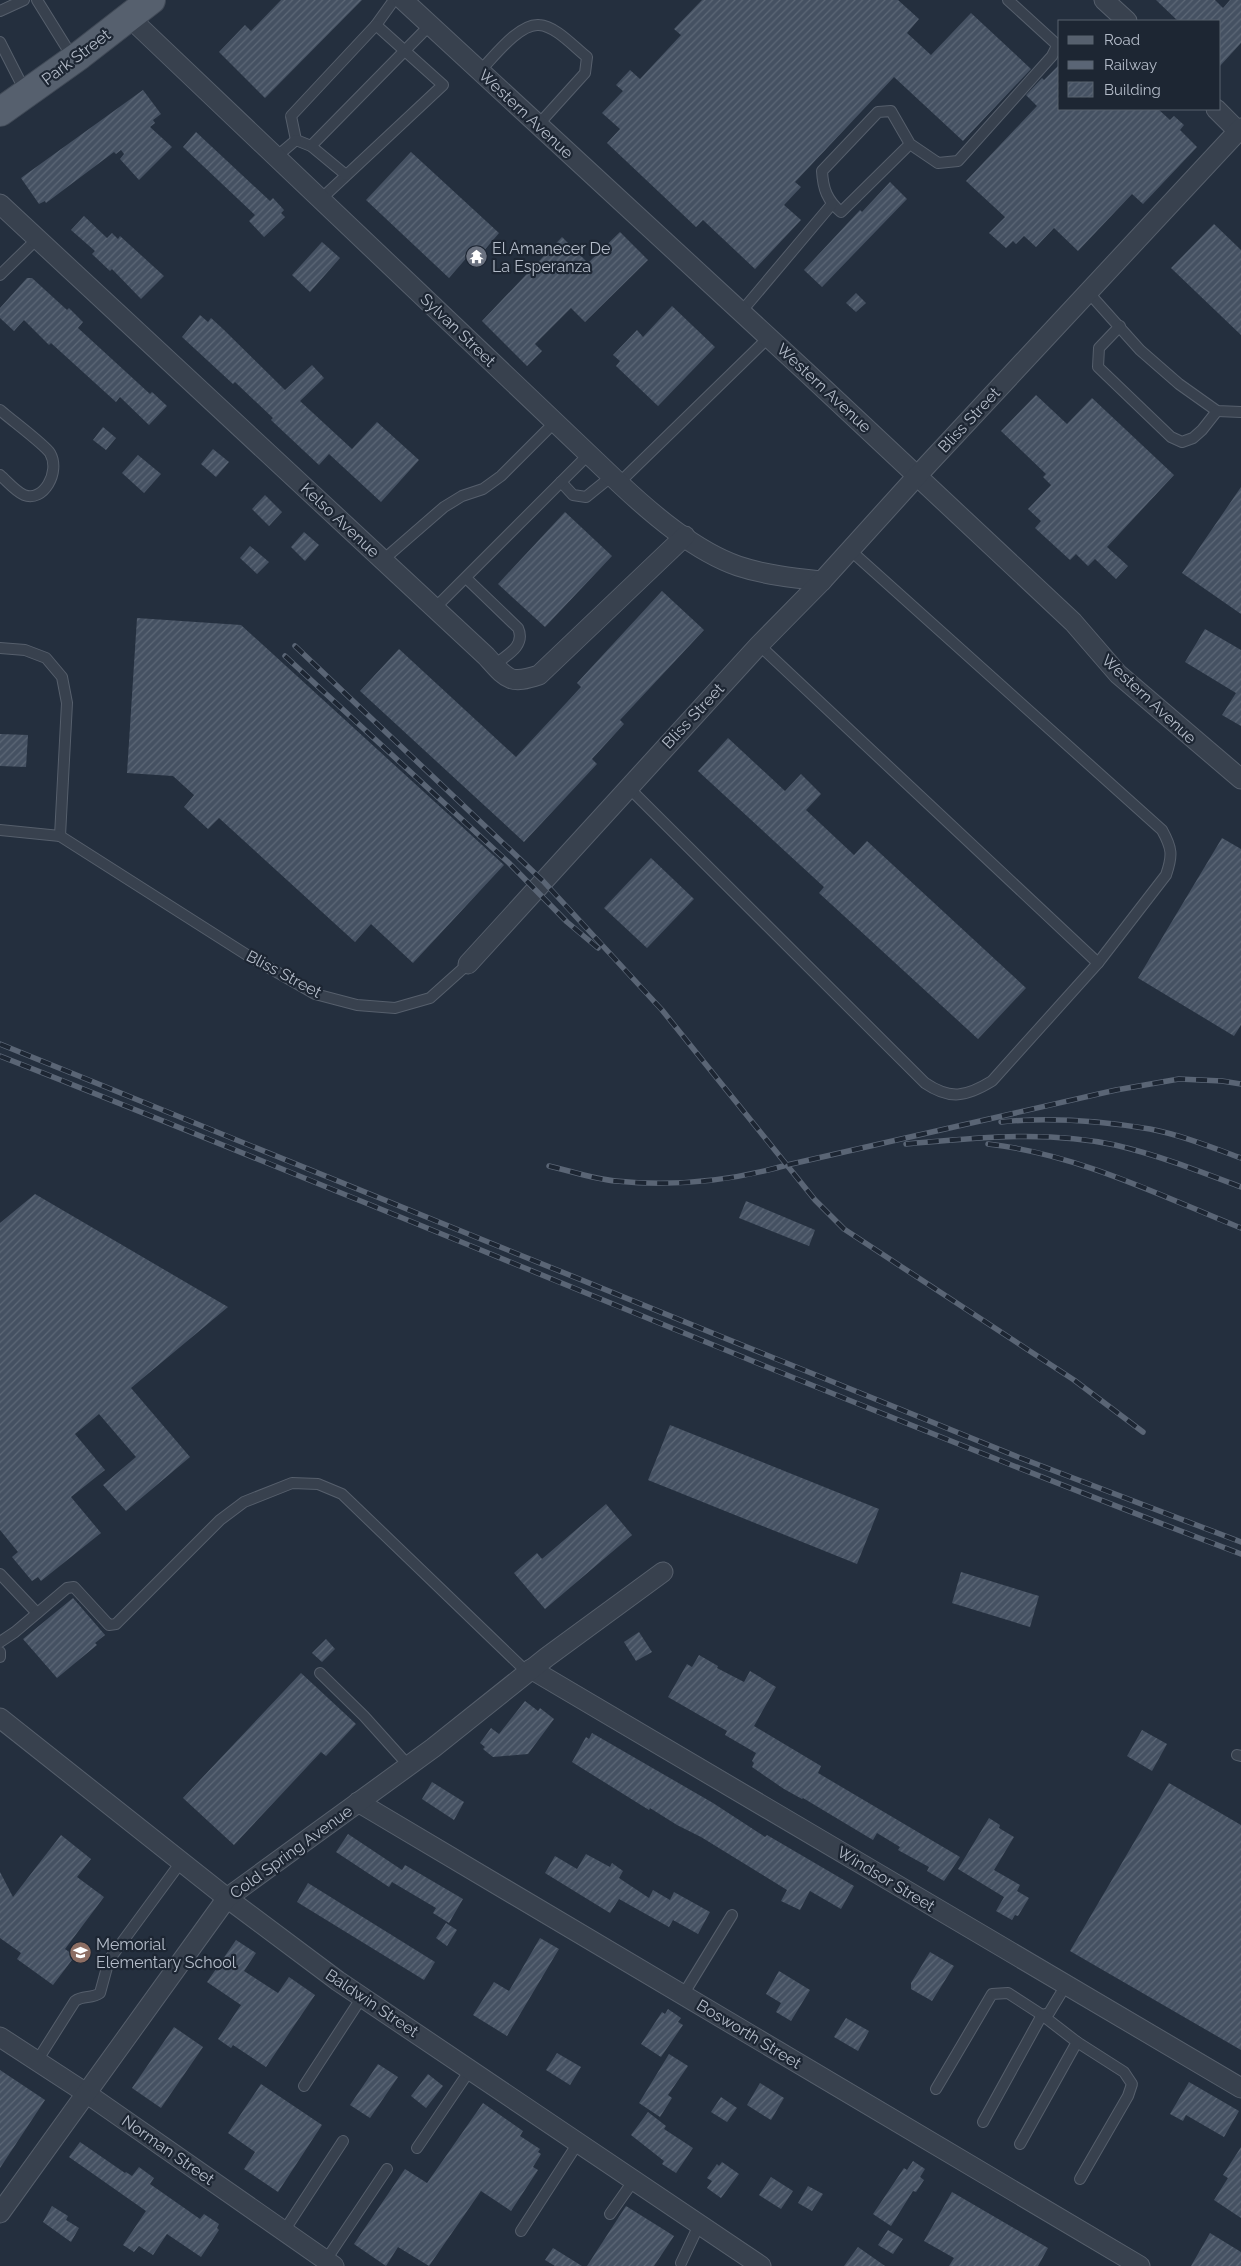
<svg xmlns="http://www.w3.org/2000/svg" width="1241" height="2266" font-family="Raleway,sans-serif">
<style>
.building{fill:url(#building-hatch)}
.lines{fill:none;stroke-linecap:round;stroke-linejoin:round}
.lane-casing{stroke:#565f6c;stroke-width:12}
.street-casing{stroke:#565f6c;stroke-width:21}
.primary-casing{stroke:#414a57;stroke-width:30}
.lane{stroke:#38414e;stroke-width:10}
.street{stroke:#38414e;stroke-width:19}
.primary{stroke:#56606e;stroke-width:28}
.rail-casing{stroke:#5a6575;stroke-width:5.5}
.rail{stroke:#1d2633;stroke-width:4;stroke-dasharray:11;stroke-linecap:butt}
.labels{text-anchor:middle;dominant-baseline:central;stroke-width:4.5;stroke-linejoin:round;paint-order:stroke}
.street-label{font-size:16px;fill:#b4bcc9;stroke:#1d2633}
.poi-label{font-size:16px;fill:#b4bcc9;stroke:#1d2633;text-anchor:start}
</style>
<defs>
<pattern id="building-hatch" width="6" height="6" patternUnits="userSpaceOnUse" patternTransform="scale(1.25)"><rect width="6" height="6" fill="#455162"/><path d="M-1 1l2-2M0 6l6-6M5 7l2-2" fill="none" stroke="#5d6877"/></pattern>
</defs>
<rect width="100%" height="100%" fill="#242f3e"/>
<g class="building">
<path d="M281,0H362L265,98L219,52L245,25L251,31Z"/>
<path d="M702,0H898L919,19L907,33L931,55L971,13L1031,69L963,141L894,77L795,182L801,187L784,205L801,220L755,269L703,220L696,227L607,143L620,129L602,113L623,91L616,85L630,70L640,79L681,35L674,29Z"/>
<path d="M1156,0H1215L1223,8L1230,0H1241V43L1220,66V21H1178Z"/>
<path d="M1060,64V109H1158L1170,120L1174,116L1184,125L1180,130L1197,147L1143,204L1132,194L1078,251L1054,228L1036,247L1024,236L1016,244L1013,241L1006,248L989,233L1005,217L966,181L1037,106L1026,95L1042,78L1044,80Z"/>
<path d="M143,90L161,114L153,120L155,123L150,127L172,147L139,180L120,159L124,154L121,150L116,154L114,152L46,203L45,201L39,204L21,178Z"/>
<path d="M196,132L270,201L273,198L284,210L281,213L285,217L264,237L249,221L255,215L183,147Z"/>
<path d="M411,152L499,233L482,253L476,247L449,278L366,200Z"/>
<path d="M890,182L907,199L822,287L804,270L860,210L862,212Z"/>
<path d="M84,216L107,238L112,233L118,239L120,236L164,276L141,299L112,269L110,271L92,254L95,251L71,230Z"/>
<path d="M1214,224L1241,250V335L1171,268Z"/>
<path d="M620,232L648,260L585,322L571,308L535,344L542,351L527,366L482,321L562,237L588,263Z"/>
<path d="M322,242L340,258L310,292L292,275Z"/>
<path d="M27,278H32L67,310L69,308L83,322L78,328L150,394L152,392L167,406L149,425L120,397L116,402L51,343L49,345L24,320L14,331L0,318V308Z"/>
<path d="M856,293L866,303L856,312L846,303Z"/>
<path d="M672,306L715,347L658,406L616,366L620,361L613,355L637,330L643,337Z"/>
<path d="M200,315L208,322L211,318L223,329L285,390L312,365L324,378L300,401L352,449L377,422L419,460L381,502L329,454L319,465L271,420L273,418L235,382L233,384L182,337Z"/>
<path d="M1036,395L1067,424L1092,398L1174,475L1107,547L1128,566L1116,579L1095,559L1088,566L1076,554L1070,560L1035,528L1041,521L1028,509L1051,485L1043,477L1046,474L1001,431Z"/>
<path d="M103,427L116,438L106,450L93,440Z"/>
<path d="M213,449L229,462L216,477L201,464Z"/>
<path d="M138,455L161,474L144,493L122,473Z"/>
<path d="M1241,487V614L1182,573Z"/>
<path d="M265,495L282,512L269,526L252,509Z"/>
<path d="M565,512L612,556L545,627L498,584Z"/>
<path d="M304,532L319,545L305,561L291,547Z"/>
<path d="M250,546L269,562L257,574L240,558Z"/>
<path d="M662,591L704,630L620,720L624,724L592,759L597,764L524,842L360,691L399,649L516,757L581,687L577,683Z"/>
<path d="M137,618L241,625L504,865L413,963L371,924L355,942L219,818L208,829L184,807L194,795L173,776L127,773Z"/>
<path d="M1205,629L1241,650V726L1222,715L1236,693L1185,662Z"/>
<path d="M0,734L28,735L26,767L0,766Z"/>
<path d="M728,738L785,791L801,774L821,794L806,810L854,855L867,841L1026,988L978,1039L819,893L824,887L698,771Z"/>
<path d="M1222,838L1241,849V1025L1234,1036L1138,978Z"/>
<path d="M651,858L694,899L647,948L604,908Z"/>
<path d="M35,1194L228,1307L131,1388L190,1457L126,1511L103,1485L136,1457L99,1414L75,1434L105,1470L71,1497L101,1533L41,1581L38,1577L32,1581L12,1557L18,1552L0,1530V1223Z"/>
<path d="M746,1201L815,1230L809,1246L739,1218Z"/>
<path d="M670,1425L879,1509L857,1564L648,1480Z"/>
<path d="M606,1504L632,1535L545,1609L514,1573L537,1553L542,1559Z"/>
<path d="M961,1572L1039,1596L1030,1627L952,1603Z"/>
<path d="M73,1598L105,1635L95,1643L97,1645L57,1678L23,1639Z"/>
<path d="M639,1632L652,1652L636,1661L624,1642Z"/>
<path d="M326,1639L335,1649L322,1662L312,1653Z"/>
<path d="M699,1655L718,1666L717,1668L744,1682L750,1671L776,1687L754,1726L821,1766L818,1773L960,1857L944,1881L927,1871L929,1867L898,1850L900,1847L877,1833L873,1840L803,1798L802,1799L784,1789L752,1767L754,1763L752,1761L756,1753L725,1735L727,1731L668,1697L687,1664L692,1667Z"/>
<path d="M301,1673L356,1724L326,1756L321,1752L234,1845L183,1798Z"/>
<path d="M525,1701L538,1711L540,1708L554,1719L528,1754L493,1757L483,1749L485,1747L480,1743L491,1728L499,1734Z"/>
<path d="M1142,1730L1167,1744L1152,1771L1127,1756Z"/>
<path d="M592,1733L713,1803L765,1837L767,1835L854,1886L841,1909L810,1891L800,1910L781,1901L787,1890L701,1837L677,1825L650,1808L649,1810L572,1762L586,1737L589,1739Z"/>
<path d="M432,1782L464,1802L454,1820L422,1799Z"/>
<path d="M1169,1783L1241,1825V2050L1070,1951Z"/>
<path d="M989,1818L1000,1825L999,1828L1014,1837L994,1870L1020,1885L1017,1891L1029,1898L1018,1916L1015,1915L1012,1920L996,1911L1004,1897L958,1869Z"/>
<path d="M348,1834L402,1870L405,1865L463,1899L449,1923L433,1913L436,1908L392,1882L389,1887L336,1852Z"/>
<path d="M61,1835L91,1859L77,1877L104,1897L65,1949L75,1956L53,1985L17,1959L21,1953L0,1938V1872L13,1897Z"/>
<path d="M586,1854L610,1867L612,1863L623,1871L619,1878L649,1898L653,1890L670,1900L674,1892L710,1912L698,1934L673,1920L669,1927L619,1899L610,1913L545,1873L555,1856L577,1869Z"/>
<path d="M308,1883L435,1962L424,1980L297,1902Z"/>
<path d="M446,1923L457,1930L447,1946L436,1938Z"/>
<path d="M540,1938L559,1949L507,2036L473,2015L494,1982L509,1991Z"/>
<path d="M236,1940L256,1953L244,1971L278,1993L289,1977L315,1995L266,2067L233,2045L231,2048L218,2039L241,2005L207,1982Z"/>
<path d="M930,1952L954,1966L932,2001L911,1989V1983Z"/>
<path d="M779,1971L810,1990L791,2021L776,2012L781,2003L766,1994Z"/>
<path d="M668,2009L681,2018L678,2022L683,2025L661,2057L641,2044L662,2012L665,2014Z"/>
<path d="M846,2018L869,2031L858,2051L834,2037Z"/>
<path d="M174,2027L203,2047L161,2108L132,2088Z"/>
<path d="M557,2053L581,2067L570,2085L546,2070Z"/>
<path d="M669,2054L688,2066L668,2095L672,2098L660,2117L639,2103Z"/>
<path d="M378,2064L398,2077L370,2118L350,2105Z"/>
<path d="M0,2070L45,2100L0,2168Z"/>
<path d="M428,2074L443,2086L426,2108L411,2096Z"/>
<path d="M1189,2082L1239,2111L1224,2137L1186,2115L1183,2121L1170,2114Z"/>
<path d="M760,2083L784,2098L771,2120L747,2105Z"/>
<path d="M261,2084L322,2125L278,2192L244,2169L255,2152L228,2133Z"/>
<path d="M721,2097L737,2108L727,2122L711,2112Z"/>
<path d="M483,2103L523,2131L520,2136L540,2149L538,2152L541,2154L533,2167L538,2170L511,2211L481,2191L429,2266L398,2247L386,2266L354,2244L405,2169L427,2183Z"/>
<path d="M648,2112L666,2126L664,2129L693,2148L676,2173L662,2164L664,2161L631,2135Z"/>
<path d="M80,2142L125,2173L126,2172L132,2176L139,2167L154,2178L150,2184L200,2219L204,2214L219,2224L217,2228L219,2230L201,2257L167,2234L153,2255L139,2246L134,2252L123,2245L146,2211L69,2157Z"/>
<path d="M1241,2147V2218L1214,2200L1228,2178L1223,2175Z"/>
<path d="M913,2161L925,2169L920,2177L924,2180L916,2192L913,2191L891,2226L873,2214L904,2168L907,2170Z"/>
<path d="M722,2162L739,2174L721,2198L707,2188L712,2181L707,2178L717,2164L719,2166Z"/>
<path d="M771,2177L793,2191L781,2209L759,2195Z"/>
<path d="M808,2186L823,2194L812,2211L798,2203Z"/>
<path d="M952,2192L1048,2248L1038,2266H949L954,2258L924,2241Z"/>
<path d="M52,2206L68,2216L66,2220L79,2228L71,2242L43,2222Z"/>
<path d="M626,2206L674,2236L654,2266H587Z"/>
<path d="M888,2230L903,2239L893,2254L878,2245Z"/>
<path d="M1210,2233L1241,2252V2266H1191Z"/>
<path d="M858,2247L885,2266H844Z"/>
<path d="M553,2248L582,2266H555L545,2260Z"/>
</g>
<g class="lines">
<defs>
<g id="lane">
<path d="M37,0L73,58"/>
<path d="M0,11L24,0"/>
<path d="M376,25L394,0"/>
<path d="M0,42L26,93"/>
<path d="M480,71C493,58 519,23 539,25C556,26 574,47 587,57L585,73L538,125"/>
<path d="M296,140L291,116L376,25L443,85L321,199"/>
<path d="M296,140L311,146L346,175"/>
<path d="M910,144L841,212C827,200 823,189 822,171L878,112L891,111L910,144L938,163L958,161L1052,56L1057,46L1054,42L1008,0"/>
<path d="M311,146L430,25"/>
<path d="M276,157L296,140"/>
<path d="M0,275L37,239"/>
<path d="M1088,292L1140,350L1179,384L1217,411L1241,412"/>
<path d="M741,312L832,204"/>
<path d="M1120,326L1099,348L1098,367L1171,437L1182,442L1193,438L1202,430L1217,411"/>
<path d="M0,410C10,419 44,444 50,453C61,472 43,503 24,495C15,491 7,481 0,475"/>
<path d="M561,482L573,495L586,497L612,476"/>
<path d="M619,483L769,337"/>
<path d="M850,550L1162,830C1172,848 1173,855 1166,875L1098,963"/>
<path d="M383,560L444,507L462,496L483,489L501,476L555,422"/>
<path d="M466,578L518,628C526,646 507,655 494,665"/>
<path d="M435,608L589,454"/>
<path d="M0,648L25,650L46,658L62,677L67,703L60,836"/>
<path d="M628,787L925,1083C950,1100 966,1097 992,1081L1098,963L759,645"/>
<path d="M0,830L60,836L247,955L315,994L357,1005L395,1008L430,998L468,964"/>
<path d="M0,1574L37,1613"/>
<path d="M0,1642L15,1632L67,1588L74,1587L109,1625L116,1624L220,1520L244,1502L292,1483L318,1484L342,1494L527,1672"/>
<path d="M0,1652V1657"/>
<path d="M320,1673L364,1716L409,1766"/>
<path d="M1237,1755L1241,1756"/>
<path d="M683,1995L732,1915"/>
<path d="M1077,2042L1124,2072L1132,2084L1128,2096L1080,2179"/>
<path d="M37,2061L75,2001C83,1995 92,1999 100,1993L109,1960L181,1862"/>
<path d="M304,2086L362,1997"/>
<path d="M936,2089L992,1994L1008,1993L1042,2015L1049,2013L1066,1985"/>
<path d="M983,2122L1042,2015L1077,2042L1020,2144"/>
<path d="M417,2148L470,2070"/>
<path d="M610,2214L634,2180"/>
<path d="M284,2231L343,2141"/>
<path d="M521,2231L578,2143"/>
<path d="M326,2260L387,2169"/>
<path d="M681,2263L699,2225"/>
</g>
<g id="street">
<path d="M403,0L804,370L1073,622L1118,674L1241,779"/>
<path d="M1104,0L1127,21"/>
<path d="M129,17L619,483C652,514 695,551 738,566C765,575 794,578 822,581"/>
<path d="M1216,109L1238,131"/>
<path d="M0,204L486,656C507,679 509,685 539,675L685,536"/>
<path d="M468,964L759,645L822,581L917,476L1241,128"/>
<path d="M531,1669L1241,2088"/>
<path d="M0,1718L227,1898L338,1981L761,2266"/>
<path d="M358,1802L1140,2266"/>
<path d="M0,2037L86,2093L334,2266"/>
<path d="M0,2213L227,1898L433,1748L547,1657L663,1572"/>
</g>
<path id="primary" d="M0,112L80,55L151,0"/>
</defs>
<use href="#lane" class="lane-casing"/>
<use href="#street" class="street-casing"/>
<use href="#primary" class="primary-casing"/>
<use href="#lane" class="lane"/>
<use href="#street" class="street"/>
<use href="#primary" class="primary"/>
<defs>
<g id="rail">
<path d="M295,646L543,881L662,1010L815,1200L844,1229L1074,1380L1143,1432"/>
<path d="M285,656L509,863L567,922L598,948"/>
<path d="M0,1044L1018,1457L1241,1542"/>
<path d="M0,1056C415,1219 824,1396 1241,1554"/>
<path d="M1001,1122C1049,1117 1102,1121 1150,1129C1181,1135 1211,1147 1241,1158"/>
<path d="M906,1144C974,1138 1047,1130 1115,1145C1158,1155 1199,1171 1241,1187"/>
<path d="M988,1144C1077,1154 1159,1195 1241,1228"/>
<path d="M549,1166C571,1171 594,1179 616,1181C675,1187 731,1181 787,1165L1116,1090L1179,1079L1222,1081L1241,1084"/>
</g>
</defs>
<use href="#rail" class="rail-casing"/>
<use href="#rail" class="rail"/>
</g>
<defs>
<symbol id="temple-disc" viewBox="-11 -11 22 22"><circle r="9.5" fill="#6b7280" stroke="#1d2633"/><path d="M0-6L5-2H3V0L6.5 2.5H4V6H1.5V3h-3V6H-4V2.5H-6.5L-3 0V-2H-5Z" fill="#fff"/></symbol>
<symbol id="school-disc" viewBox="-11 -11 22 22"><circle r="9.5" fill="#8d6e63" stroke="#1d2633"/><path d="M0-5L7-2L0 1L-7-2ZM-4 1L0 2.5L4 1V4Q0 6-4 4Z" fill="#fff"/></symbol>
</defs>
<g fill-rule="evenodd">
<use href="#temple-disc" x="464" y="244" width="25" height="25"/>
<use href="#school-disc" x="68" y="1940" width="25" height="25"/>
</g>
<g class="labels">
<g class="street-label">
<text transform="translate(76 57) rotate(-37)">Park Street</text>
<text transform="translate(526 114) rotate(43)">Western Avenue</text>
<text transform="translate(458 330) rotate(44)">Sylvan Street</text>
<text transform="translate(824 388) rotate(43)">Western Avenue</text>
<text transform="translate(969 420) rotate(-47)">Bliss Street</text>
<text transform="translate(340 520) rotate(43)">Kelso Avenue</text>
<text transform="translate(1149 699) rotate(43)">Western Avenue</text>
<text transform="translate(693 716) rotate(-47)">Bliss Street</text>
<text transform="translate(284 974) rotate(28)">Bliss Street</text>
<text transform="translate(291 1852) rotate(-36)">Cold Spring Avenue</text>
<text transform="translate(886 1879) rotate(31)">Windsor Street</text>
<text transform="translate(372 2003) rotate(34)">Baldwin Street</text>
<text transform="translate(749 2034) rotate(31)">Bosworth Street</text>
<text transform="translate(168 2150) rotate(35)">Norman Street</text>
</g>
<g class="poi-label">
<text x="492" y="248">El Amanecer De<tspan x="492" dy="18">La Esperanza</tspan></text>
<text x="96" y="1944">Memorial<tspan x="96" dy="18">Elementary School</tspan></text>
</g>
</g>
<rect x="1058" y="20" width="162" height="90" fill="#1d2633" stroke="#59626f"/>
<rect x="1068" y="36" width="25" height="8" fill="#56606e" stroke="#59626f"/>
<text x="1104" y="45" font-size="15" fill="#b4bcc9">Road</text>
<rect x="1068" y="61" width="25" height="8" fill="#5a6575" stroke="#59626f"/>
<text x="1104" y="70" font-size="15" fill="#b4bcc9">Railway</text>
<rect x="1068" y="82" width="25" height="15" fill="url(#building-hatch)" stroke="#59626f"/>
<text x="1104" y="95" font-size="15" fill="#b4bcc9">Building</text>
</svg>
